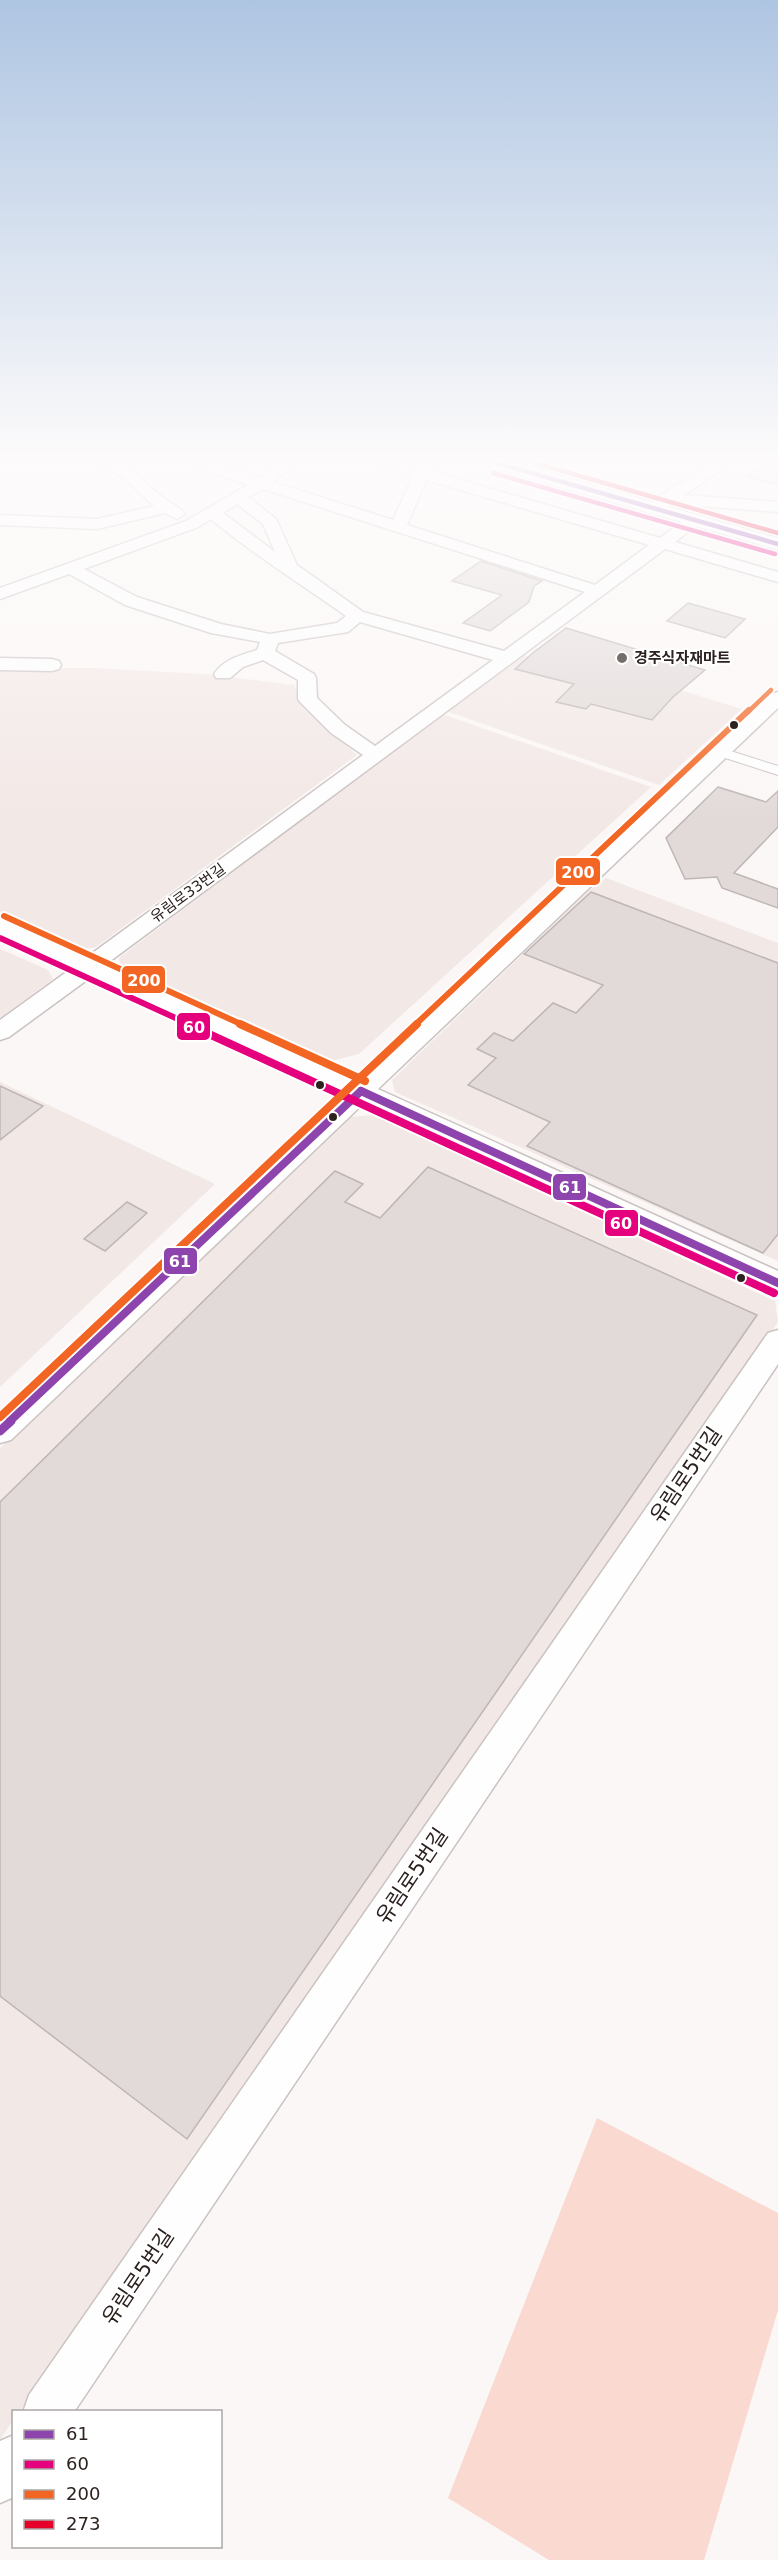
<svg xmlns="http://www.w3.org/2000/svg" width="778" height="2560" font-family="'DejaVu Sans','Noto Sans KR',sans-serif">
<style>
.built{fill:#f2e8e6}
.green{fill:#f9d9d0}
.building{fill:#e1dad8;stroke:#bdb6b4;stroke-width:1.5}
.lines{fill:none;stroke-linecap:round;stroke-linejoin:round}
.pedestrian-casing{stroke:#cac3c1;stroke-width:2}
.minor-casing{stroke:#cac3c1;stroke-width:3}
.tertiary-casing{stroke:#cac3c1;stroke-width:2}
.pedestrian{fill:#fefefe;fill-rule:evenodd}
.minor{fill:#fefefe;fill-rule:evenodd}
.tertiary{fill:#fefefe;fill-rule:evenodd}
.bus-1-far2-casing{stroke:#fff;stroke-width:8}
.bus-1-far1-casing{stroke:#fff;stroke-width:12}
.bus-1-casing{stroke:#fff;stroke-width:14}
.bus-2-far2-casing{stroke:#fff;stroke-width:8}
.bus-2-far1-casing{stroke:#fff;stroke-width:10}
.bus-2-casing{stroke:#fff;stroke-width:12}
.bus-3-far2-casing{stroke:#fff;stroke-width:8}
.bus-3-far1-casing{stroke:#fff;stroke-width:10}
.bus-3-casing{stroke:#fff;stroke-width:12}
.bus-4-casing{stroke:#fff;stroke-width:8}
.bus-1-far2{stroke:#8e44ad;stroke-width:4.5}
.bus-1-far1{stroke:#8e44ad;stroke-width:8}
.bus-1{stroke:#8e44ad;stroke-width:9}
.bus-2-far2{stroke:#e5007d;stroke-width:4.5}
.bus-2-far1{stroke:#e5007d;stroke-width:6}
.bus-2{stroke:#e5007d;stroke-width:8}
.bus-3-far2{stroke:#f26522;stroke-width:4.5}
.bus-3-far1{stroke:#f26522;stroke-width:6}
.bus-3{stroke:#f26522;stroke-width:8}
.bus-4{stroke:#e4002b;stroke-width:4.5}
.poi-dot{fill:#746d6a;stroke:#fff;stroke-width:2}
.bus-dot{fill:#2c221f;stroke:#fff;stroke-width:2}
.labels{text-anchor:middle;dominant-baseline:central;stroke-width:4.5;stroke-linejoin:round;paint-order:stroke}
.far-poi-label{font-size:15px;font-weight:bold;fill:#2c221f;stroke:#fff;text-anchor:start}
.far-street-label{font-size:15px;fill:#2c221f;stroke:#fff}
.near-street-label{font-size:21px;fill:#2c221f;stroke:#fff}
.line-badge{stroke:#fff;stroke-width:2}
.badge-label{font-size:16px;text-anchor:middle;font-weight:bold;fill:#fff}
</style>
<rect width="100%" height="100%" fill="#fbf7f6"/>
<g class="built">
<path d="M522,655L687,692L742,709L659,785L446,711Z"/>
<path d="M0,668H92L204,674L294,685L302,706L357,755L96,947L79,951L0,916Z"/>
<path d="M442,714L651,787L359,1054L327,1062L120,964L119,958Z"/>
<path d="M606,878L778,943V1261L395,1092L392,1080L587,892Z"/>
<path d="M0,949L48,970L53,979L0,1018Z"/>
<path d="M0,1082L215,1184L0,1387Z"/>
<path d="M374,1115L775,1301L778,1322L20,2411L14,2412L13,2420L0,2440V1448L350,1117Z"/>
</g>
<path class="green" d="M597,2118L778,2213V2310L704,2560H549L448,2498Z"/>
<g class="building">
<path d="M766,463H778V485L747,477Z"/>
<path d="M481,561L542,581L534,586L529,602L490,631L463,623L502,595L452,581Z"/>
<path d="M688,603L745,619L725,638L667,621Z"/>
<path d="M566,628L705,670L673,697L652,720L591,704L586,709L556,702L574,684L515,669L534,652Z"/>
<path d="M718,787L766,802L778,791V827L734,873L778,889V908L722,888L717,877L685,879L666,838Z"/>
<path d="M591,892L778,963V1234L763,1253L527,1146L550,1122L468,1085L496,1058L477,1049L494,1033L513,1041L553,1003L576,1013L603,985L524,954Z"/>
<path d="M0,1086L43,1106L0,1140Z"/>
<path d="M428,1167L757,1315L187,2139L0,1996V1502L335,1171L363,1184L345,1202L380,1218Z"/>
<path d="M127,1202L147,1213L105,1251L84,1239Z"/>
</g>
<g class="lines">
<defs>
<path id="pedestrian" d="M721,748L778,766V775L716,755L714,752Z"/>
<g id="minor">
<path d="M99,463C136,463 136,476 162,497C170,503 179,506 185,514L177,519L165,513L97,529L0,525V515L97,519L154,506L123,477Z"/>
<path d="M189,463H213L259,478L280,463H297L273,482L393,520L413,476L379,466L377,463H402L416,468L418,463H433L430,471L660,538L688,517H700L702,520L700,523L675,542L778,572V582L665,549L105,965L357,1080L771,694L778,692V708L378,1089L778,1271V1293L364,1103L11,1440L0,1443V1412L342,1093L91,977L9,1037L0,1040V1020L72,968L0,935V919L87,957L363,755L331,733L301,703L298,699V680L263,660L243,667L230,678H216L214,674C224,659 241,655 257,650L260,642L211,633L125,605L69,574L0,599V588L186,521L248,485L191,466ZM426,480L649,545L595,585L407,525ZM263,489L585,592L504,651L363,612L297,565L276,519L248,497ZM237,504L263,524L275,552L223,513ZM211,519C254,555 301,584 346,616L337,623L270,634L221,624L137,597L84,569L198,527ZM360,622L493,660L375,746L345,725L317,698L316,678L314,674L275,651L278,643L348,632Z"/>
<path d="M714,463H732L684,495L778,502V512L671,504L661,512H649L647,509C661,491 694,476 714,463Z"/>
<path d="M0,658L52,659L59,661L61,665L59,669L52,671L0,670Z"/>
<path d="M778,1330V1364L74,2412H23L29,2395L768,1333Z"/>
<path d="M14,2435V2497L0,2503V2441Z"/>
</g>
<path id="tertiary" d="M487,463H517L778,538V550L490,467Z"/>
</defs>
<use href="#pedestrian" class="pedestrian-casing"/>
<use href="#minor" class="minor-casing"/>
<use href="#tertiary" class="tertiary-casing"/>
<use href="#pedestrian" class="pedestrian"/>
<use href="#minor" class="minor"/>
<use href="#tertiary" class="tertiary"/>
<defs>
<path id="bus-1-far2" d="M497,463L778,544"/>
<g id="bus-1-far1">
<path d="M361,1091L778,1283"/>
<path d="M9,1422L361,1091"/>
</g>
<path id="bus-1" d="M0,1431L11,1421"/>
<path id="bus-2-far2" d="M493,473L775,554"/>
<path id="bus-2-far1" d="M0,938L191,1025"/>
<path id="bus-2" d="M187,1024L774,1293"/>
<path id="bus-3-far2" d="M748,712L771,690"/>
<g id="bus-3-far1">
<path d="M4,916L243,1025"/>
<path d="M415,1025L749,710"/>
</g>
<g id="bus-3">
<path d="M240,1024L365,1081"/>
<path d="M0,1417L417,1024"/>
</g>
<path id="bus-4" d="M535,463L778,533"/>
</defs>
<use href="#bus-1-far2" class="bus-1-far2-casing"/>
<use href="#bus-1-far1" class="bus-1-far1-casing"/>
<use href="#bus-1" class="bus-1-casing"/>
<use href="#bus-2-far2" class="bus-2-far2-casing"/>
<use href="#bus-2-far1" class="bus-2-far1-casing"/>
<use href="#bus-2" class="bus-2-casing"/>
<use href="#bus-3-far2" class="bus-3-far2-casing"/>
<use href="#bus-3-far1" class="bus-3-far1-casing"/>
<use href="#bus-3" class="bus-3-casing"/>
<use href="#bus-4" class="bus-4-casing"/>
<use href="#bus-1-far2" class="bus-1-far2"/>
<use href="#bus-1-far1" class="bus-1-far1"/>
<use href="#bus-1" class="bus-1"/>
<use href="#bus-2-far2" class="bus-2-far2"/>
<use href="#bus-2-far1" class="bus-2-far1"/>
<use href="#bus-2" class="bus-2"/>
<use href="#bus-3-far2" class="bus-3-far2"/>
<use href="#bus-3-far1" class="bus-3-far1"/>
<use href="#bus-3" class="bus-3"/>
<use href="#bus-4" class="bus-4"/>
</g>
<linearGradient id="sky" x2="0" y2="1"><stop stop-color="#aec5e2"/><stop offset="0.56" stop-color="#fdfbfb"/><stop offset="1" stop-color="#fdfbfb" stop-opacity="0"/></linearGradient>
<rect width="778" height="822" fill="url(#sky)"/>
<circle class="poi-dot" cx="622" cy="658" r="6"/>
<g class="bus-dot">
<circle cx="734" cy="725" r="5"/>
<circle cx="320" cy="1085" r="5"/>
<circle cx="333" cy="1117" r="5"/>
<circle cx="741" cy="1278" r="5"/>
</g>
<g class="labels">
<g class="far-poi-label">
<text x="634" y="658">경주식자재마트</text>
</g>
<g class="far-street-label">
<text transform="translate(188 893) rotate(-36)">유림로33번길</text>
</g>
<g class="near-street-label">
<text transform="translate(686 1475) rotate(-56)">유림로5번길</text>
<text transform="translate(412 1876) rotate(-56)">유림로5번길</text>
<text transform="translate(138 2277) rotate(-56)">유림로5번길</text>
</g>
</g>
<g class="line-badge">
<rect x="555" y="857" width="46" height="29" rx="6" fill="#f26522"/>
<rect x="121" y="965" width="45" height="29" rx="6" fill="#f26522"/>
<rect x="176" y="1012" width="35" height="29" rx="6" fill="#e5007d"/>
<rect x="552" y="1173" width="35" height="28" rx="6" fill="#8e44ad"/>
<rect x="604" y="1209" width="35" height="28" rx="6" fill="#e5007d"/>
<rect x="163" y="1247" width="35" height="28" rx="6" fill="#8e44ad"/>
</g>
<g class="badge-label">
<text x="578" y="878">200</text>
<text x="144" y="986">200</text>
<text x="194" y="1033">60</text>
<text x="570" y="1193">61</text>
<text x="621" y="1229">60</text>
<text x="180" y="1267">61</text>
</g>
<rect x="12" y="2410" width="210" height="138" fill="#ffffff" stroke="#aba7a5" stroke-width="1.5"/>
<rect x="24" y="2430" width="30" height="9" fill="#8e44ad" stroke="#aba7a5" stroke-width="1.5"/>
<text x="66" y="2440" font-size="18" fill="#2c221f">61</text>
<rect x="24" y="2460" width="30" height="9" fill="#e5007d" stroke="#aba7a5" stroke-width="1.5"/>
<text x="66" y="2470" font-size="18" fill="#2c221f">60</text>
<rect x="24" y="2490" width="30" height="9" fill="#f26522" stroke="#aba7a5" stroke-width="1.5"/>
<text x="66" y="2500" font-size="18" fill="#2c221f">200</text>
<rect x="24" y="2520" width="30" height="9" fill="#e4002b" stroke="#aba7a5" stroke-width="1.5"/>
<text x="66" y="2530" font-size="18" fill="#2c221f">273</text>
</svg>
